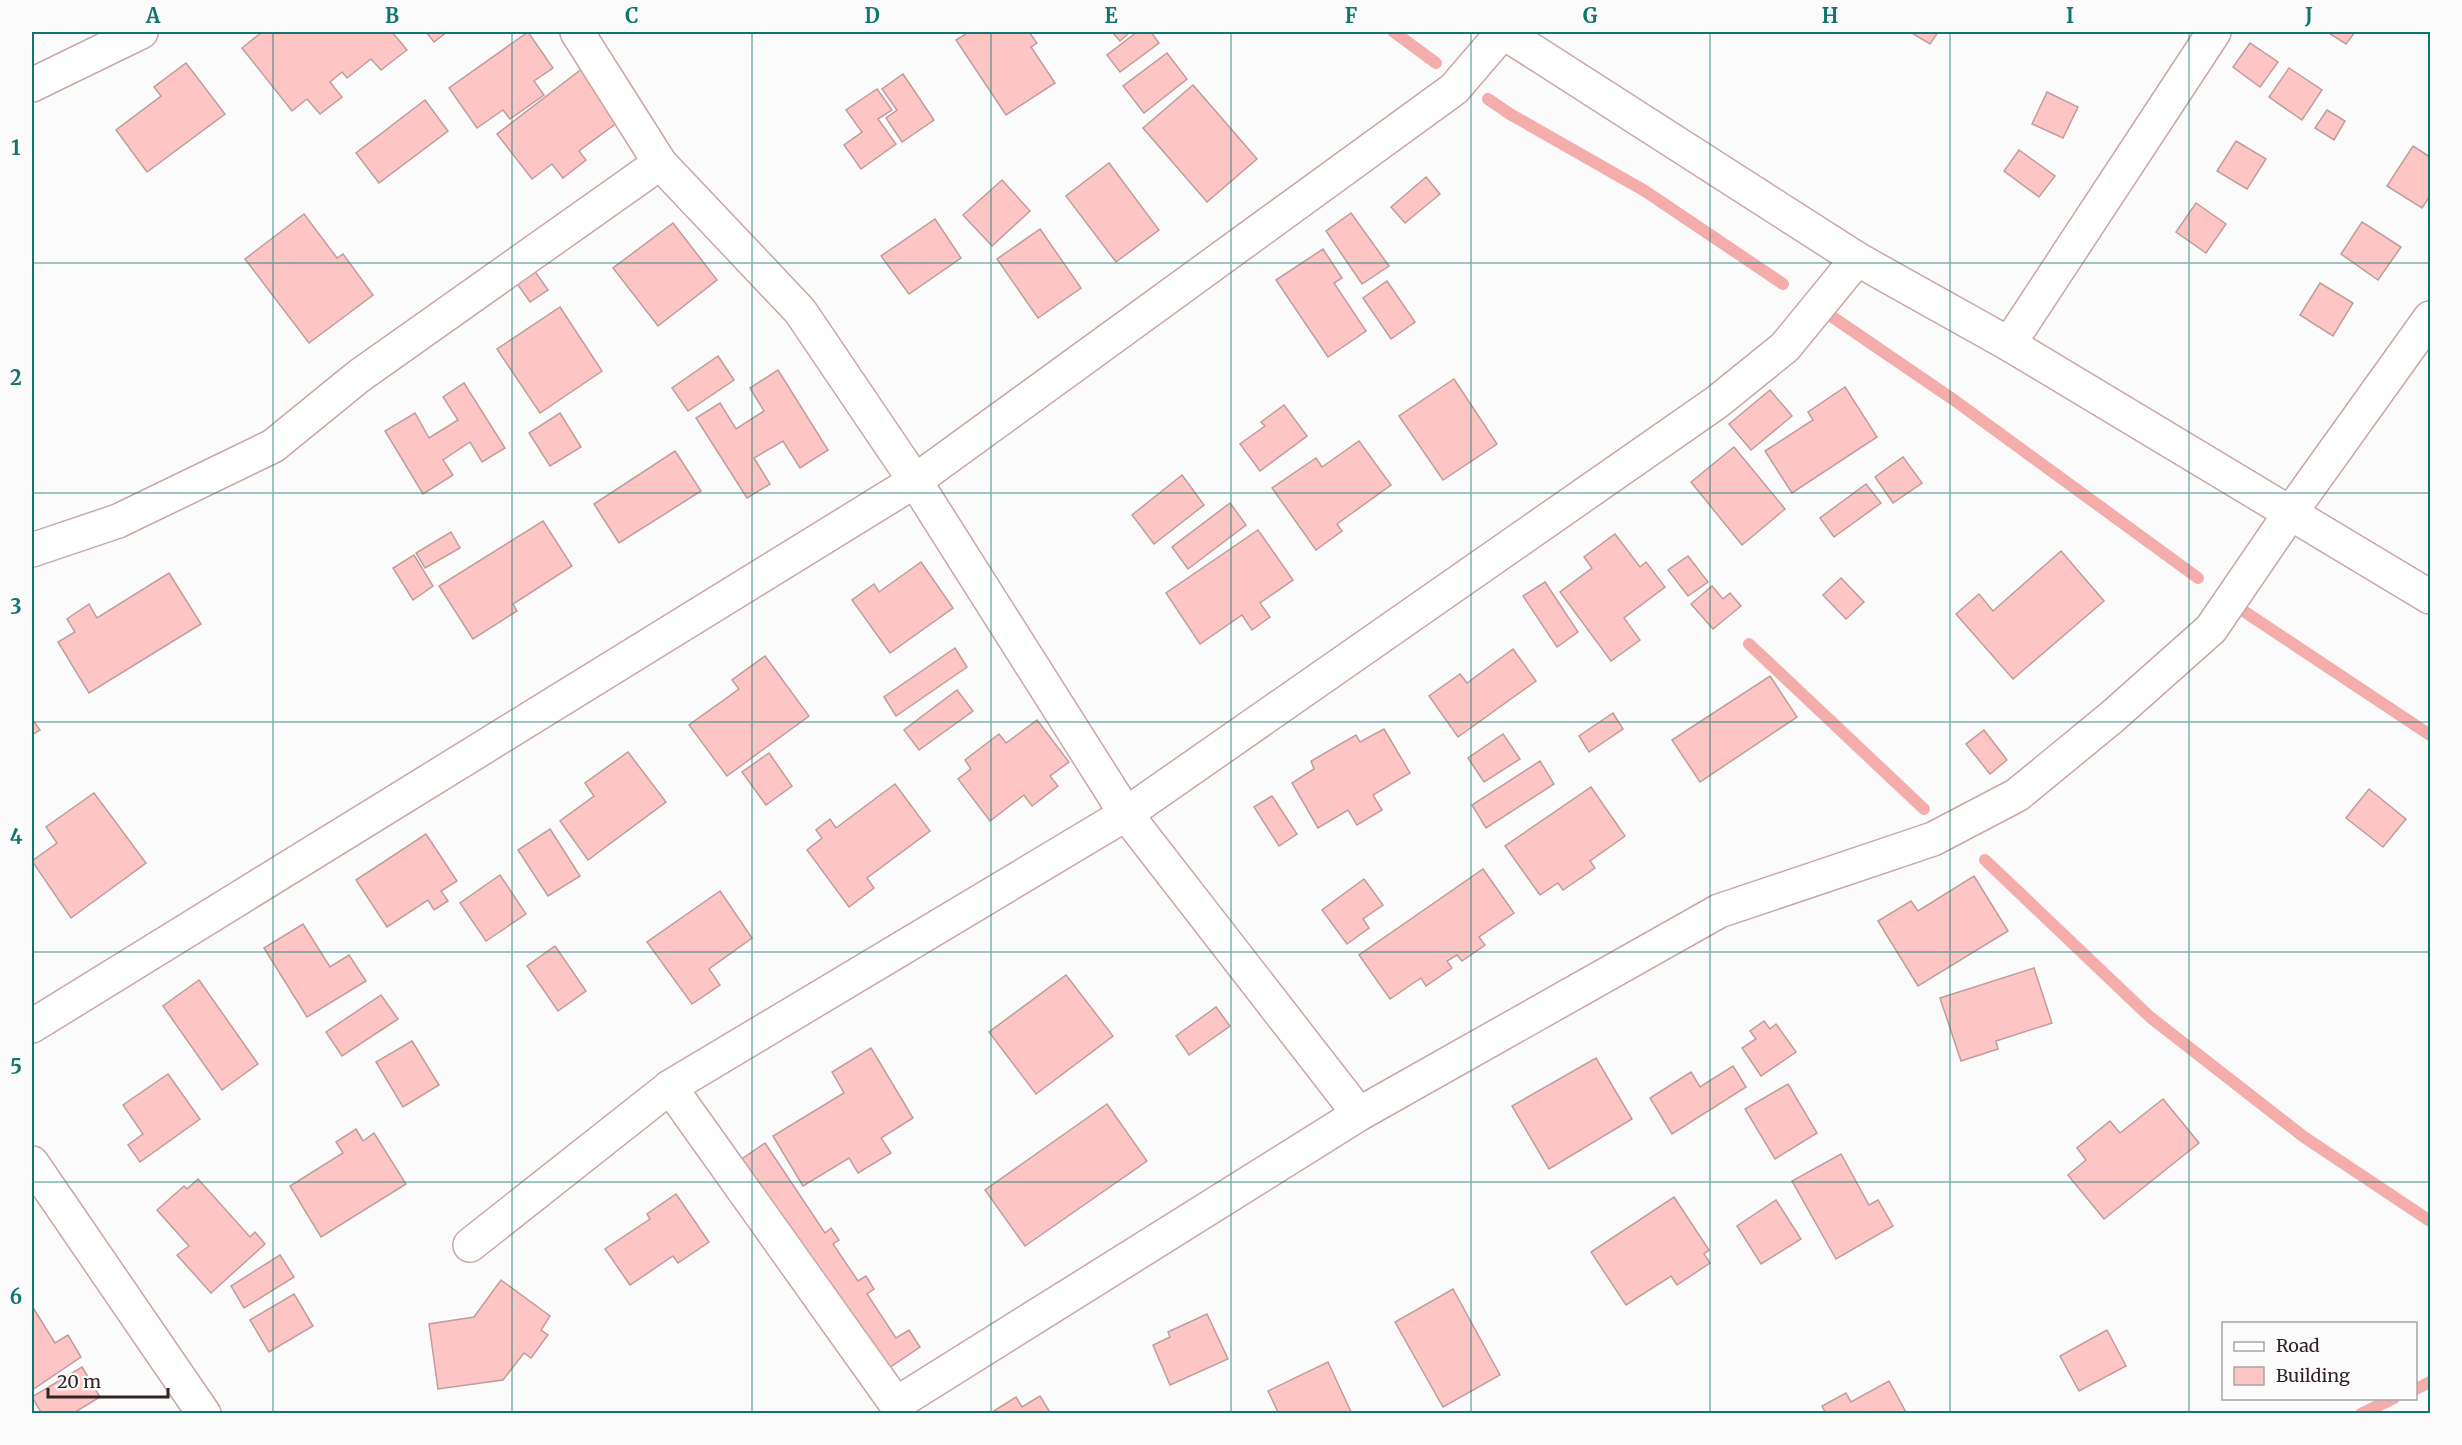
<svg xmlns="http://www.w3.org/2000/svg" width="2462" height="1445" font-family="Merriweather,serif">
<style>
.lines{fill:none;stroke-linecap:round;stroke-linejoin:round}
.stream{stroke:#f5adac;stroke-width:12}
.building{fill:#fdc6c4;stroke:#c09d9c;stroke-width:1.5}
.minor-casing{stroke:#caa7a5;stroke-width:36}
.tertiary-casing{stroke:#caa7a5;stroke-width:36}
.minor{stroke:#fff;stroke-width:33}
.tertiary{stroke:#fff;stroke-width:33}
.grid{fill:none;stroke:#0f766e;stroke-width:1.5;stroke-opacity:0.55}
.neatline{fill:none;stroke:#0f766e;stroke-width:2}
.grid-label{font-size:20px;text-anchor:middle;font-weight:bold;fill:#0f766e}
</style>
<rect width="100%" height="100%" fill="#fbfbfb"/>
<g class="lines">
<g class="stream">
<path d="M1394,32L1436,63"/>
<path d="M1488,99L1510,114L1645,191L1783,284"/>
<path d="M1831,316L1954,400L2198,578"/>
<path d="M2245,612L2430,735"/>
<path d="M1749,644L1924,809"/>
<path d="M1985,860L2150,1017L2304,1137L2430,1221"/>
<path d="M2416,1389L2430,1382"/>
<path d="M2361,1414L2394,1398"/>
</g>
</g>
<g class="building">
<path d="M262,32H392L407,50L381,70L371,59L347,78L342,72L330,82L342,97L320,114L307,99L292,111L242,48Z"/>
<path d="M426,32H447L434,42Z"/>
<path d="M528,32L553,68L534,81L544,95L510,119L503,110L477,128L449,88Z"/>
<path d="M969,32H1029L1037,43L1031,47L1055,83L1006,115L956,40Z"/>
<path d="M1112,32H1130L1120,41Z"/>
<path d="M1137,32H1151L1159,43L1120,72L1107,55Z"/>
<path d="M1910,32H1938L1930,44Z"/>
<path d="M2327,32H2355L2346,44Z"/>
<path d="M2250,43L2278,62L2260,87L2233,67Z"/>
<path d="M1167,53L1187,79L1144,113L1123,86Z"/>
<path d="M186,63L225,114L147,172L116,130L161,96L154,87Z"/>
<path d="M583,68L622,119L579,151L586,160L563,178L552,164L532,179L497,134Z"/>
<path d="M2289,68L2322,90L2302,120L2269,97Z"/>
<path d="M903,74L934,120L902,142L886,118L897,110L882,89Z"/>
<path d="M1193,85L1257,159L1207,202L1143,128Z"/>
<path d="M877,89L892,110L878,119L896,144L861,169L844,145L862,132L846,110Z"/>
<path d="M2047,92L2078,107L2063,138L2032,124Z"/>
<path d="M425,100L448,131L379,183L356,153Z"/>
<path d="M2327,110L2345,121L2334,140L2315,128Z"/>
<path d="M2236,141L2266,159L2247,189L2217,171Z"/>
<path d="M2413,146L2430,157V196L2422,208L2387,186Z"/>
<path d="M2019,150L2055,176L2039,197L2004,171Z"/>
<path d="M1109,163L1159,230L1116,262L1066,196Z"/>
<path d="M1426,177L1440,194L1405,223L1391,207Z"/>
<path d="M1002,180L1030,211L992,246L963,215Z"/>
<path d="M2196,203L2226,224L2206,253L2176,232Z"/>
<path d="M1351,213L1389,266L1362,284L1326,231Z"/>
<path d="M304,214L337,258L343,254L373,295L309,343L245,259Z"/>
<path d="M935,219L961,258L909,294L881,256Z"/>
<path d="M2362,222L2401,247L2378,280L2341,254Z"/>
<path d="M673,223L717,280L658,326L613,268Z"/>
<path d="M1040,229L1081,288L1038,318L997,259Z"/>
<path d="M1323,249L1342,278L1334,283L1366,331L1328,357L1276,280Z"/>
<path d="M534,270L548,290L530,302L516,282Z"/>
<path d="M1387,281L1415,322L1391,339L1363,298Z"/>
<path d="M2320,283L2353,303L2333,336L2300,315Z"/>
<path d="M560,307L602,371L540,413L497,349Z"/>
<path d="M718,356L734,380L688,411L672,388Z"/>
<path d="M778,370L828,450L800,468L783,441L754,458L770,484L747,498L696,418L720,403L736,429L764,411L750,388Z"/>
<path d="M1454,379L1497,444L1443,480L1399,416Z"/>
<path d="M464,383L505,448L482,462L470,442L443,460L453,475L423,494L385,431L415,413L429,438L458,420L443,397Z"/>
<path d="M1845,387L1877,437L1792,493L1765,451L1813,420L1808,412Z"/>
<path d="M1770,390L1792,416L1751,450L1729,424Z"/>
<path d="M1284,405L1307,436L1260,471L1240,444L1265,426L1261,422Z"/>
<path d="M560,413L581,447L550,466L529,433Z"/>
<path d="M1359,441L1391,485L1337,524L1342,531L1316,550L1272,488L1316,458L1322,467Z"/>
<path d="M1734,447L1785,509L1742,545L1691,482Z"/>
<path d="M675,451L701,491L619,543L594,504Z"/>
<path d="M1903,457L1922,483L1893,503L1875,477Z"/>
<path d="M1182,475L1204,505L1154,544L1132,515Z"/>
<path d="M1866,484L1881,503L1834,537L1820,518Z"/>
<path d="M1230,503L1246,525L1188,569L1172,547Z"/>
<path d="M543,521L572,566L513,604L517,611L473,639L439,586Z"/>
<path d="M1258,530L1293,580L1260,603L1270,617L1252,630L1242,615L1200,644L1166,593Z"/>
<path d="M451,532L460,548L425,568L416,553Z"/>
<path d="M1615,534L1640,567L1646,562L1665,587L1624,618L1640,640L1611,661L1560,592L1592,568L1584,557Z"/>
<path d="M2061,551L2104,601L2013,679L1956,614L1979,594L1993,611Z"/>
<path d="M414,555L433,586L413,600L393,568Z"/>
<path d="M1688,556L1708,582L1688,596L1668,570Z"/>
<path d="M921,562L953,608L890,653L852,600L874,584L879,592Z"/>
<path d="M169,573L201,624L89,693L58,642L75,632L67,619L89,604L97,618Z"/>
<path d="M1841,578L1864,602L1846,619L1823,595Z"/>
<path d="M1545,582L1578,632L1557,647L1523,596Z"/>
<path d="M1712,586L1723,599L1730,593L1741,606L1713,629L1691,604Z"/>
<path d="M955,648L967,667L896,716L884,697Z"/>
<path d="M1513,649L1536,681L1458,737L1429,696L1460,674L1467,683Z"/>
<path d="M765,656L809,716L727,776L689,725L739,689L732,680Z"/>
<path d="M1770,676L1797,717L1700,782L1672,740Z"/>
<path d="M957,690L973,711L919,750L904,730Z"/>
<path d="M1613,713L1623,729L1589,752L1579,736Z"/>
<path d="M32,719L40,730L32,735Z"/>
<path d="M1037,720L1069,762L1050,776L1058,786L1032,806L1024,795L990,821L958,779L971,769L965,760L999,734L1006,743Z"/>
<path d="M1384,729L1410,773L1373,795L1382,810L1357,825L1348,810L1318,828L1292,783L1314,769L1311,761L1356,735L1360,742Z"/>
<path d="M1984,730L2007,760L1990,774L1966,744Z"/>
<path d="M1503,734L1520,759L1484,782L1468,758Z"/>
<path d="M628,752L666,802L588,860L560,821L594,796L585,783Z"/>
<path d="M769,753L792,786L766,805L742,772Z"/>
<path d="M1540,761L1554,784L1486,828L1472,805Z"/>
<path d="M895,784L930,831L867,878L874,888L849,907L807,850L822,838L816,830L830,819L836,828Z"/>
<path d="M1591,787L1625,836L1590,861L1595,868L1563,890L1558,883L1540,895L1505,846Z"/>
<path d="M2369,789L2406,819L2383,847L2346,818Z"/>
<path d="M94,793L146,863L71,918L32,861L57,843L46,827Z"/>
<path d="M1272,796L1297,834L1279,846L1254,807Z"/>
<path d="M550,829L580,876L548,896L518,850Z"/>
<path d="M426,834L457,881L441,891L448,901L434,910L428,900L387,927L356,880Z"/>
<path d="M1483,869L1514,913L1479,937L1485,945L1462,961L1457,955L1447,961L1452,968L1426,986L1421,978L1390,999L1359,955Z"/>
<path d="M500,875L526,914L486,941L460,903Z"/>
<path d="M1974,876L2008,931L1918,986L1878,921L1911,901L1918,911Z"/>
<path d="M1364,879L1383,905L1363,919L1369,928L1347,944L1322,910Z"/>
<path d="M720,891L752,938L709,969L720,985L692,1004L647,942Z"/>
<path d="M303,924L330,967L349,955L366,981L307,1017L264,948Z"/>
<path d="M555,946L586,991L558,1011L527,966Z"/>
<path d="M2034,968L2052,1023L1996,1041L1998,1049L1961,1061L1940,998Z"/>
<path d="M1066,975L1113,1036L1036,1094L989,1032Z"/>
<path d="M199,980L258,1064L222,1090L163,1006Z"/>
<path d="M381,995L398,1019L342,1056L326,1032Z"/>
<path d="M1216,1007L1230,1026L1189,1055L1176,1036Z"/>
<path d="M1764,1021L1770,1029L1776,1024L1796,1052L1761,1076L1742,1048L1756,1039L1750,1031Z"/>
<path d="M412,1041L439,1085L403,1107L376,1062Z"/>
<path d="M871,1048L913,1118L881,1138L891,1153L858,1173L849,1158L803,1186L773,1136L844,1093L832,1072Z"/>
<path d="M1596,1058L1632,1119L1549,1169L1512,1106Z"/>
<path d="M1733,1066L1746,1087L1672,1134L1650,1098L1691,1072L1700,1087Z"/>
<path d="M168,1074L200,1119L140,1162L128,1145L143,1134L123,1105Z"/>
<path d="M1788,1084L1817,1133L1775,1159L1745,1109Z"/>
<path d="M2163,1099L2199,1143L2104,1219L2068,1175L2086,1160L2077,1148L2110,1121L2120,1133Z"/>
<path d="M1107,1104L1147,1161L1025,1246L985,1190Z"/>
<path d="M356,1129L363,1141L374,1133L406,1184L321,1237L290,1186L343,1153L336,1142Z"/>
<path d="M765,1143L825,1233L831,1228L839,1240L833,1244L858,1281L866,1276L874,1289L867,1294L896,1338L909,1330L920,1347L883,1372L739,1161Z"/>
<path d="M1841,1154L1869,1205L1878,1200L1893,1226L1836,1259L1792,1181Z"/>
<path d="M198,1179L250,1237L255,1232L265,1244L211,1293L177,1255L189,1246L157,1210L184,1186L187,1189Z"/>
<path d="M676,1194L709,1242L678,1263L673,1256L630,1285L605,1249L650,1219L647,1214Z"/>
<path d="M1674,1197L1709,1250L1704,1254L1710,1263L1677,1285L1671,1276L1626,1305L1591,1252Z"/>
<path d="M1776,1200L1801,1239L1761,1264L1737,1226Z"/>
<path d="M280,1255L294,1277L244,1308L231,1286Z"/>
<path d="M501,1280L550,1316L541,1330L548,1335L531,1358L524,1353L503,1380L438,1389L429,1324L474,1317Z"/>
<path d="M1453,1289L1500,1375L1443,1407L1395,1322Z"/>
<path d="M294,1294L313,1326L269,1352L250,1320Z"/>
<path d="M32,1306L55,1343L68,1335L81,1357L32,1390Z"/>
<path d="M1207,1314L1228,1359L1170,1385L1153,1345L1170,1337L1168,1332Z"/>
<path d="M2107,1330L2126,1366L2079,1391L2060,1356Z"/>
<path d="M1328,1362L1352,1414H1279L1268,1391Z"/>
<path d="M82,1367L100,1397L72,1414H42L32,1397Z"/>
<path d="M1889,1381L1907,1414H1826L1822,1406L1846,1393L1851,1402Z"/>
<path d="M1040,1396L1051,1414H989L1016,1397L1022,1407Z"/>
</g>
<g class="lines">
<defs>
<g id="minor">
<path d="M577,32L660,163L800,311L915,481L1126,814L1359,1114L1719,911L1933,839L2017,795L2112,717L2211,629L2291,512L2430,318"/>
<path d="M32,85L141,32"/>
<path d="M2009,344L2214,32"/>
<path d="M32,550L118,521L273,446L359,376L660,163"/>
<path d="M32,1026L915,481L1454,89L1503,32"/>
<path d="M670,1087L896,1404L1359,1114"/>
<path d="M32,1163L204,1414"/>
<path d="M470,1245L670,1087L1126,814L1717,402L1785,347L1857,259"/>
</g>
<path id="tertiary" d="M1503,32L1857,259L2009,344L2430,597"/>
</defs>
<use href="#minor" class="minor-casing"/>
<use href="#tertiary" class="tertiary-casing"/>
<use href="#minor" class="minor"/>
<use href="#tertiary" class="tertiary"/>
</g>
<path class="grid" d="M273,32V1414M512,32V1414M752,32V1414M991,32V1414M1231,32V1414M1471,32V1414M1710,32V1414M1950,32V1414M2189,32V1414M32,263H2430M32,493H2430M32,722H2430M32,952H2430M32,1182H2430"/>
<rect width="2462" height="1445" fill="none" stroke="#fbfbfb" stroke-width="66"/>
<rect x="2222" y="1322" width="195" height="78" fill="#fbfbfb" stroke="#aaa5a5" stroke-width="1.5"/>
<rect x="2234" y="1342" width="30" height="9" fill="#ffffff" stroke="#aaa5a5" stroke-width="1.5"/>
<text x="2276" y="1352" font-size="18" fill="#312323">Road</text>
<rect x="2234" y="1367" width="30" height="18" fill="#fdc6c4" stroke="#aaa5a5" stroke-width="1.5"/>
<text x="2276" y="1382" font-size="18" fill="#312323">Building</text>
<path d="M48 1388v9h120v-9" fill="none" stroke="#312323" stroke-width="3"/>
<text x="57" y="1388" font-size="18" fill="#312323" stroke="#fbfbfb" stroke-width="4.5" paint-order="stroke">20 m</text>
<rect x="33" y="33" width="2396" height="1379" class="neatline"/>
<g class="grid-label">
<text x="153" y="23">A</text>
<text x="392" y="23">B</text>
<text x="632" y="23">C</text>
<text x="872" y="23">D</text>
<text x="1111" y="23">E</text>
<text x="1351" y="23">F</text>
<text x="1590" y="23">G</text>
<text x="1830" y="23">H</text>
<text x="2070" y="23">I</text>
<text x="2309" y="23">J</text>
<text x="16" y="155">1</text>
<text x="16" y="385">2</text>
<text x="16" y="614">3</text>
<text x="16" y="844">4</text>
<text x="16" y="1074">5</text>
<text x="16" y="1304">6</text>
</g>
</svg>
